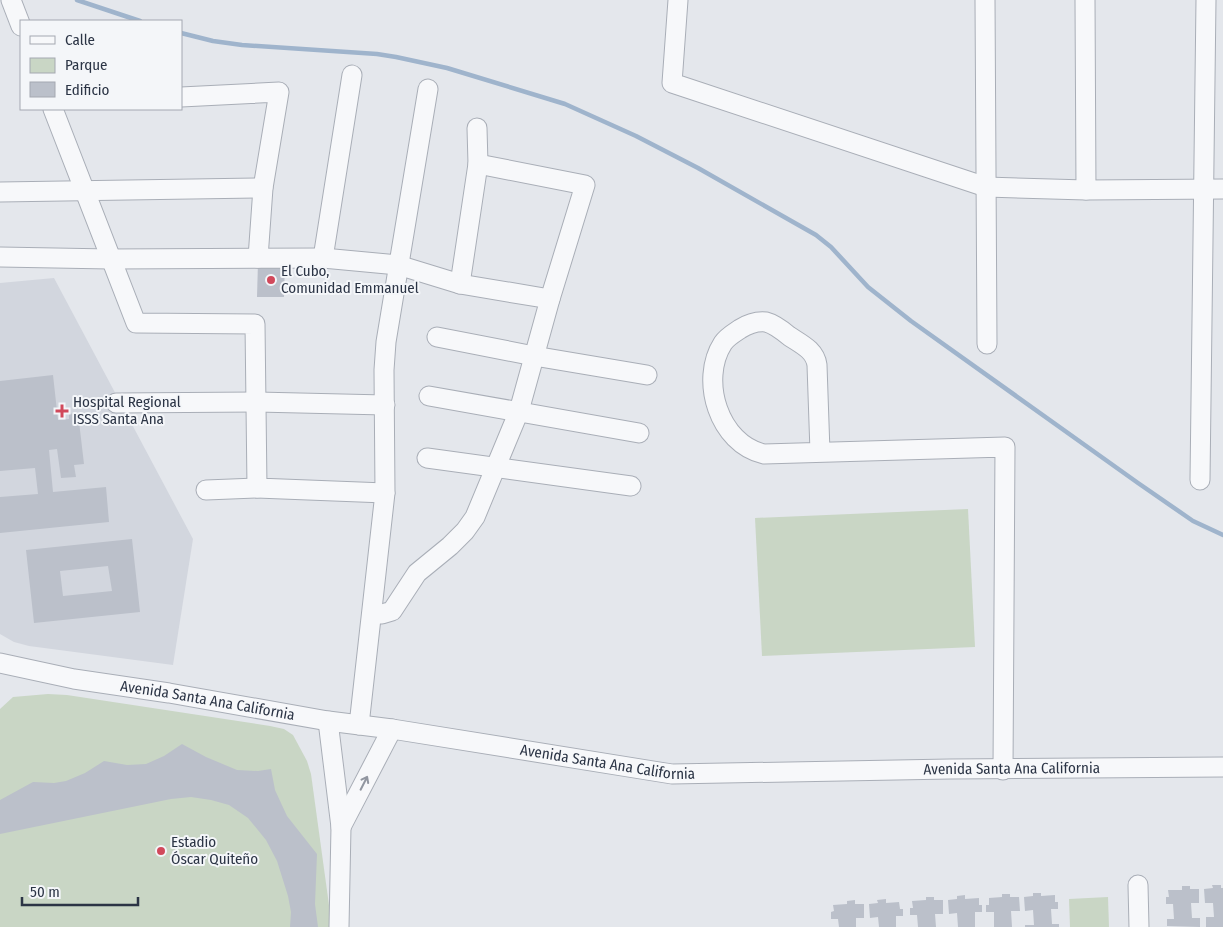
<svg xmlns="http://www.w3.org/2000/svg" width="1223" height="927" font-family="'Fira Sans Condensed',sans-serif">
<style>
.built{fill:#d2d6de}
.green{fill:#c9d6c5}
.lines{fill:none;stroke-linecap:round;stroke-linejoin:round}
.stream{stroke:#9fb4cc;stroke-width:4.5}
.building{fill:#bbc0ca;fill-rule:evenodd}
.street-casing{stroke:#a9aeb7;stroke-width:21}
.street{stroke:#f7f8fa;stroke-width:19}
.oneway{stroke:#9196a0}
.poi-dot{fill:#d1495b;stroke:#f4f6f9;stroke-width:2}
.labels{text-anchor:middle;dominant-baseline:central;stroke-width:4;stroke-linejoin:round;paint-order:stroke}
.poi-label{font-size:15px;fill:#2b3445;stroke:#f4f6f9;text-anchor:start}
.street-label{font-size:15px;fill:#2b3445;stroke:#f4f6f9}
</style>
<rect width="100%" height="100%" fill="#e4e7ec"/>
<path class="built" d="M54,278L193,539L173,665L29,646L14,642L0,634V283Z"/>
<g class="green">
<path d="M968,509L975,647L762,656L755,518Z"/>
<path d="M48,694L67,695L270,726L284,729L293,735L307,761L311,774L332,927H0V709L13,697Z"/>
<path d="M1108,897L1109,927H1070L1069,899Z"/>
</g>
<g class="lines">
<g class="stream">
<path d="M77,0L140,21"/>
<path d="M181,33L213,41L242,45L377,54L396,57L447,68L565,104L636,136L698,168L816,235L831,247L868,287L911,321L1138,483L1193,521L1223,535"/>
</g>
</g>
<g class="building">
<path d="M258,262L285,263L284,297H257Z"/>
<path d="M53,375L58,420L69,419V414L78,413L84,464L74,465L76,477L61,478L57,449L49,450L53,492L106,487L109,522L0,533V497L38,494L35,468L0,471V381Z"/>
<path d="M132,539L140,612L34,623L26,550ZM108,566L112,591L63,596L60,571Z"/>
<path d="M182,744L206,757L237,770L258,771L271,769L275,790L287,816L317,854L315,904L318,927H290L291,912L288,896L277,861L266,840L248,818L229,805L211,800L191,797L171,799L0,834V800L33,782L54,783L66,781L85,773L104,761L127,765L146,764L164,756Z"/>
<path d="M1212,885H1221V888H1223V927H1206V917H1214L1213,903H1205L1204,889L1213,888Z"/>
<path d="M1182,886H1190V889H1199V903H1191L1192,918H1200V927L1167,926V919H1174L1173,904H1166V897H1169L1168,890H1182Z"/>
<path d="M1033,893H1041V896L1055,895V902H1058V909H1051L1052,924H1059V927H1025V925H1034L1033,910L1025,911L1024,897L1033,896Z"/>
<path d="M1002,894H1010V897H1019L1020,911H1011L1012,927H994V912H986V905H989V898L1002,897Z"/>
<path d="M965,895V899L979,898V905H982V912H975V927H958L957,913L949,914L948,900L957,899V896Z"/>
<path d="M926,897H934V900H943V914H935L936,927H918L917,915H910V908H913L912,901L926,900Z"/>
<path d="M886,899V903L899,902L900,909H903V916H896V927H879L878,917L870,918L869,904L878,903L877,900Z"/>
<path d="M855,900V904H864V918H856V927H839L838,919H831V912L834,911L833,905L847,904V901Z"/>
</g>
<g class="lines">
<defs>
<g id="street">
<path d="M11,0L21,26"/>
<path d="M678,0L672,83L986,187L1086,190L1223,189"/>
<path d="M985,0L987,344"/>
<path d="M1085,0L1086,190"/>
<path d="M181,97L279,92L263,188L258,258"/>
<path d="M53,109L136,323L255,324L257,488L385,493"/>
<path d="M0,192L263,188"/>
<path d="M0,257L110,259L323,258L398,265L460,284L550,299"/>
<path d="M323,258L352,75"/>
<path d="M460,284L478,164L477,128"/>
<path d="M437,337L534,356L647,375"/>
<path d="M429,396L639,433"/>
<path d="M116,403L257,402L385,405"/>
<path d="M820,452L817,365C815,350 801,344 789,336C783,331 774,324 766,322C757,321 748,324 740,329C734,333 727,337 723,343C699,380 719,444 764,454L1005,447L1003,770"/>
<path d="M427,458L631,486"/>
<path d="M1200,480L1206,0"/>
<path d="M206,490L257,488"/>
<path d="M372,614H382L392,611L417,573L450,546L465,531L475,517L519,411L550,299L585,185L478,164"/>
<path id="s1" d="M0,663L74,679L169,693L328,721L392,729L672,774L950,769L1223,767"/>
<path d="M328,721L341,827L339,927"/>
<path d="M359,725L385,493L384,370L386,342L428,89"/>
<path d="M341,827L392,729"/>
<path d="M1138,885L1139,927"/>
</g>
</defs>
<use href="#street" class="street-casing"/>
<use href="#street" class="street"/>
</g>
<defs><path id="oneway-shaft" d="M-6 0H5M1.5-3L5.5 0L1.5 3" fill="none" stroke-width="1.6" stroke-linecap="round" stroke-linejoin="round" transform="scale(1.25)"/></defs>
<use class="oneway" href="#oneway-shaft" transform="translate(364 783) rotate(-63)"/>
<g class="poi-dot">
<circle cx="271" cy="280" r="5"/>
<path d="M59.5 403.5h5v5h5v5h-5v5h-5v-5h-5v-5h5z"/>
<circle cx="161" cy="851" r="5"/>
</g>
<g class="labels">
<g class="poi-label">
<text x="281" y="271">El Cubo,<tspan x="281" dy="17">Comunidad Emmanuel</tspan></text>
<text x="73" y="402">Hospital Regional<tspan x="73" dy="17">ISSS Santa Ana</tspan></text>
<text x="171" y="842">Estadio<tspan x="171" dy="17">Óscar Quiteño</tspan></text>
</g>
<g class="street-label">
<text stroke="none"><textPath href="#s1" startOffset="211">Avenida Santa Ana California</textPath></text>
<text stroke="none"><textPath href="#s1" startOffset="616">Avenida Santa Ana California</textPath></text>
<text stroke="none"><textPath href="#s1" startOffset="1021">Avenida Santa Ana California</textPath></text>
</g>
</g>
<rect x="20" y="20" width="162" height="90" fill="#f4f6f9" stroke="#a4a8b1"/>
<rect x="30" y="36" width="25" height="8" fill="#f7f8fa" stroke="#a4a8b1"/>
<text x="65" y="45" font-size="15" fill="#2b3445">Calle</text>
<rect x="30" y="58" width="25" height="15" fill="#c9d6c5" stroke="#a4a8b1"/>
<text x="65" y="70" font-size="15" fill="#2b3445">Parque</text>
<rect x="30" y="82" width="25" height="15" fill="#bbc0ca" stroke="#a4a8b1"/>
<text x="65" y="95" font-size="15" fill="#2b3445">Edificio</text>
<path d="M22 897v8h116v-8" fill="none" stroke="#2b3445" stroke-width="2.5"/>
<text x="30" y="897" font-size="15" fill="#2b3445" stroke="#f4f6f9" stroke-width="4" paint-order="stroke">50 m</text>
</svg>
